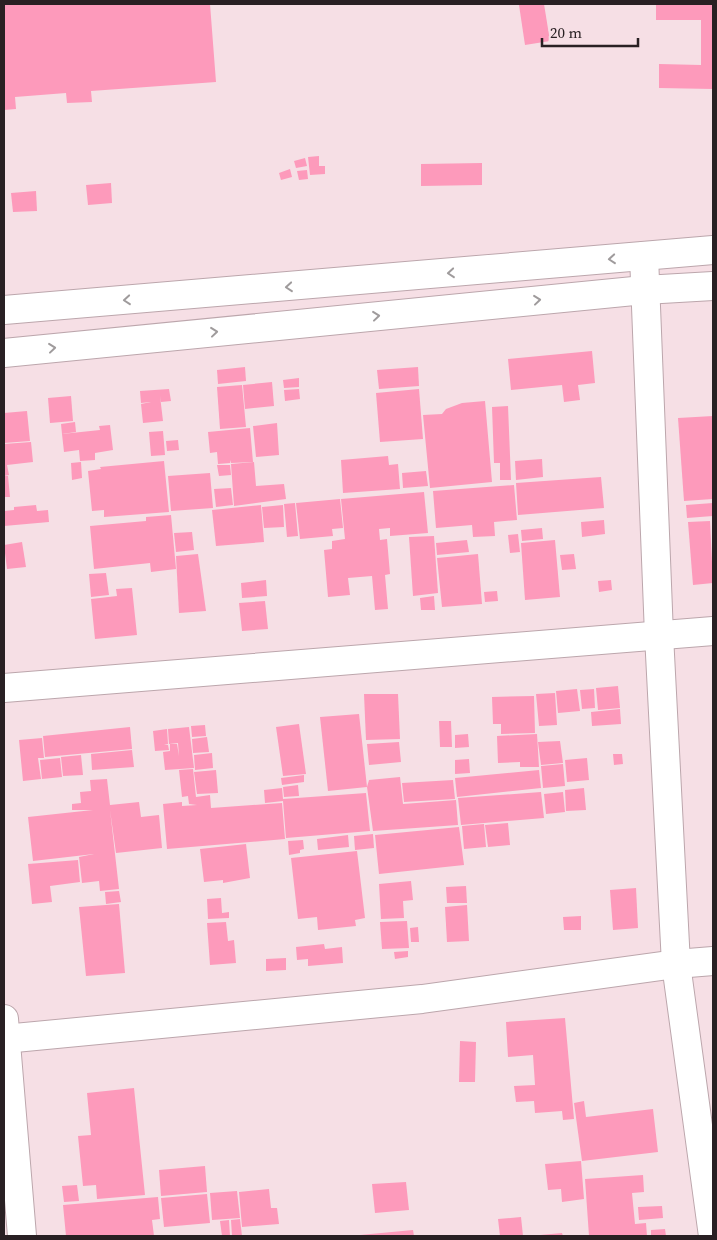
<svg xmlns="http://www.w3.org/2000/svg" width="717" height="1240" font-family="'Source Serif 4',serif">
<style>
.building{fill:#fd9abb}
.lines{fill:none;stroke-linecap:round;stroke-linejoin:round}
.minor-casing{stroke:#bca6ac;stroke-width:30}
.minor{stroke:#fff;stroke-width:28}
.oneway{stroke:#9f9b9c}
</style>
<rect width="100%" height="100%" fill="#f6dfe5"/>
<g class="building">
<path d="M4,4H210L216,82L91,91L92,102L67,103L66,93L15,97L16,109L4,110Z"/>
<path d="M544,4L550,41L525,45L519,5Z"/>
<path d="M656,4H713V89L659,88V64L701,65V20H656Z"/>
<path d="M319,156V166H325V174L310,175L308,157Z"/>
<path d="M305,158L307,166L296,168L294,161Z"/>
<path d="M482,163V185L421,186V164Z"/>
<path d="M290,169L292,177L281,180L279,173Z"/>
<path d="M307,170L308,179L299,180L297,171Z"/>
<path d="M111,183L112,203L88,205L86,185Z"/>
<path d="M36,191L37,211L13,212L11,193Z"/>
<path d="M592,351L595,383L578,385L580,400L564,402L562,385L511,390L508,359Z"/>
<path d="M245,367L246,381L218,384L217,370Z"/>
<path d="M418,367L419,386L379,389L377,370Z"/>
<path d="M299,378V387L284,388L283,380Z"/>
<path d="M272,382L274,406L245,409L243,385Z"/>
<path d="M242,385L246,427L220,429L217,387Z"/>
<path d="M169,389L171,401L161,402L160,396L163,421L143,423L141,404L151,402L141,403L140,391Z"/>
<path d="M299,389L300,399L285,401L284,390Z"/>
<path d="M419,389L423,439L380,442L376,393Z"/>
<path d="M71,396L73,421L50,423L48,398Z"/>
<path d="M485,401L492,482L430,488L423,415L442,414L446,409L462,403Z"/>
<path d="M508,406L511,480H500V463H494L492,407Z"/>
<path d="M27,411L30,441L4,443V413Z"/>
<path d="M713,416V499L684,501L678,418Z"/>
<path d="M75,422L76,432L62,434L61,424Z"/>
<path d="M277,423L279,455L256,457L253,426Z"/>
<path d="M110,425L113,450L95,453V460L80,461L79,450L64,452L62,434L100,430L99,426Z"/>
<path d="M250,428L253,462L231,463L230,460V463L218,464L217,452L210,453L208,432Z"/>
<path d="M163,431L165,455L151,456L149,432Z"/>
<path d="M178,440L179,450L167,451L166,441Z"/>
<path d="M31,442L33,462L7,465L9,475L4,476V444Z"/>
<path d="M388,456L389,465L398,464L400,489L343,493L341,460Z"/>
<path d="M542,459L543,477L516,480L515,461Z"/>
<path d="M164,461L169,512L104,517V510L92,511L88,471L101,469L100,467Z"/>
<path d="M81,462L82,478L72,480L71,463Z"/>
<path d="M254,462L256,486L284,484L286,499L234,506L231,464Z"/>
<path d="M217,465H230L231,475L219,476Z"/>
<path d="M426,471L428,486L403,488L402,473Z"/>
<path d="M210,473L213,508L171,511L168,476Z"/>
<path d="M4,476H8L10,497H4Z"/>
<path d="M601,477L604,508L518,515L516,483Z"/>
<path d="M514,485L517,520L494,522L495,536L473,537L472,525L436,528L433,491Z"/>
<path d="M231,488L233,505L216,507L214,489Z"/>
<path d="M424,492L428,533L390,536V528L379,529L380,540L387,539L390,574L385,575L388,609L375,610L372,576L348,578L350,595L328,597L324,550L332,549V541L345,539L341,499Z"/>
<path d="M340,499L343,528L332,529L333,536L300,539L296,503Z"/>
<path d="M295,503L298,536L287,537L284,504Z"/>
<path d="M713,503V516L687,518L686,505Z"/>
<path d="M36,505L37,511L48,510L49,522L4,526V511L14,510V507Z"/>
<path d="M261,505L264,542L216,546L212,510Z"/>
<path d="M283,505L284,527L264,528L262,507Z"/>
<path d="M171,515L176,569L151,572L150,563L94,569L90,526L146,521V517Z"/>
<path d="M604,520L605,534L582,537L581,522Z"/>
<path d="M710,521L713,583L693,585L688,522Z"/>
<path d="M542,528L543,539L522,541L521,530Z"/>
<path d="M192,532L194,550L176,552L174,533Z"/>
<path d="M518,534L520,552L510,553L508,535Z"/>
<path d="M434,536L438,593L413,596L409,537Z"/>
<path d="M467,540L469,552L437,555L436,543Z"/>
<path d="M555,540L560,597L525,600L521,543Z"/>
<path d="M22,542L26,567L7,569L4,545Z"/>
<path d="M198,554L206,611L179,613L176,556Z"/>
<path d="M478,554L482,604L442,607L437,558Z"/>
<path d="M574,554L576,569L562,570L560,555Z"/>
<path d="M106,573L109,595L91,597L89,574Z"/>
<path d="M266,580L267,596L242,598L241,583Z"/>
<path d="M611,580L612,590L599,592L598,581Z"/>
<path d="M132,588L137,635L95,639L91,599L117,596L116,589Z"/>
<path d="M497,591L498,601L485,602L484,592Z"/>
<path d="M434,596L435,610H421L420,598Z"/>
<path d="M265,601L268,629L242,631L239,603Z"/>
<path d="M618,686L620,708L598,710L596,688Z"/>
<path d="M577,689L580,711L558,713L556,691Z"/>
<path d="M594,689L595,708L582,709L580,690Z"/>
<path d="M555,693L557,725L539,726L536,694Z"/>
<path d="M364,694H398L400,739L366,740Z"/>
<path d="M534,696L535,733L501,734V724H493L492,697Z"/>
<path d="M620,709L621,724L592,726L591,712Z"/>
<path d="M359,714L367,787L328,791L320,717Z"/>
<path d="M439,721H451L452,747H440Z"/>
<path d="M299,724L306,774L283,776L276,727Z"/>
<path d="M205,725L206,736L192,737L191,726Z"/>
<path d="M130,727L132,749L45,757L43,736Z"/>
<path d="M189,727L194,768L165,770L163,752L170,751V744H177L179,756L178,743L169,744L168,729Z"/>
<path d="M167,729L168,744H164L168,745L169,750L155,751L153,731Z"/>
<path d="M468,734L469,747L455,748V735Z"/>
<path d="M537,734L539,767H520V762L498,763L497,736Z"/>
<path d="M207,737L209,752L193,753L192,739Z"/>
<path d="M42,738L44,758H38L41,779L23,781L19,740Z"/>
<path d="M560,741L563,763L541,765L538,742Z"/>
<path d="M399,742L401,762L369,765L367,744Z"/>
<path d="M132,750L134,767L92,770L91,754Z"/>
<path d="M212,753L213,768L195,770L194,755Z"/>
<path d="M613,754H622L623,764L614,765Z"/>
<path d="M81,755L83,775L63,776L61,757Z"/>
<path d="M60,758L62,777L42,779L40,760Z"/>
<path d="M587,758L589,780L567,782L565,760Z"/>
<path d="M469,759L470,773L455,774V760Z"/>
<path d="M563,764L565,786L543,788L541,766Z"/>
<path d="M193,769L196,797L210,795L211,808L282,803L285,839L167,849L163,804L182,802V806L197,805L189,804L188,796L182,797L179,770Z"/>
<path d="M216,770L218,793L197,794L194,772Z"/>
<path d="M539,770L541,788L457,797L455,778Z"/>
<path d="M304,775V782L282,785L281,778Z"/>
<path d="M400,777L403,804L456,800L458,825L373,831L367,787L369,780Z"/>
<path d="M107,779L110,805L139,802L141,817L159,815L162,848L116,853L110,810L119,889L100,891L99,881L82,883L79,857L94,854L33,861L28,817L93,810H72V804L81,803L80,792L91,791L90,780Z"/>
<path d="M453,780L455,799L404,802L402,783Z"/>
<path d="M298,785L299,796L284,797L283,787Z"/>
<path d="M282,788L283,799L366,793L370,831L286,838L283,801L265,803L264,790Z"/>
<path d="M584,788L586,810L566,811L565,790Z"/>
<path d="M541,792L544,818L461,825L458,798Z"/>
<path d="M563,792L565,812L546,814L544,794Z"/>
<path d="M508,823L510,845L488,847L485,825Z"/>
<path d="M484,824L486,847L464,849L462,826Z"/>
<path d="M459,827L464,865L379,874L375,835Z"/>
<path d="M373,834L374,848L355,850L354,836Z"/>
<path d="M348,835L349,847L318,850L317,839Z"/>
<path d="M303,840L304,849L300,850V853L289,855L288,841Z"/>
<path d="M246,844L250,878L223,883V880L204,882L200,849Z"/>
<path d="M357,851L365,918L355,920L356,926L318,930L317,917L298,919L291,858Z"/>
<path d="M78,860L80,882L50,886L52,902L32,904L28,864Z"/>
<path d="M411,881L413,900L403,901L404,918L381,919L379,884Z"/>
<path d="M466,886L467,903H447L446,887Z"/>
<path d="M636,888L638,928L613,930L610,890Z"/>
<path d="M119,891L121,902L106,904L105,892Z"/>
<path d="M221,898L222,913L229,912V918L208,919L207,899Z"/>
<path d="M119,904L125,973L86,976L79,907Z"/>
<path d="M467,905L469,941L447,942L445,907Z"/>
<path d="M581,916V930H564L563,917Z"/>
<path d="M407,921L409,948L382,949L380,922Z"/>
<path d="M226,922L228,941L234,940L236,963L210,965L207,923Z"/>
<path d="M418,927L419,942H411L410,928Z"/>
<path d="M324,944L325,949L342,947L343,963L308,966V959L297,960L296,947Z"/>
<path d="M408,951V957L395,959L394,952Z"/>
<path d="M286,958V970L266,971V959Z"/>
<path d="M565,1018L574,1119L563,1120L562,1111L535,1113L534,1101L516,1102L514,1086L535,1085L533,1055L508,1057L506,1022Z"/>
<path d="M460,1041L476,1042L475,1082H459Z"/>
<path d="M134,1088L145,1195L97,1199L96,1185L83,1186L78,1136L91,1135L87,1093Z"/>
<path d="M584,1101L586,1117L653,1109L658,1152L582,1161L574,1103Z"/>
<path d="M581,1161L584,1199L562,1202L561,1189L548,1190L545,1164Z"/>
<path d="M205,1166L207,1192L161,1196L159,1170Z"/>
<path d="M643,1175L644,1192L632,1193L635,1224L646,1223L647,1236H589L585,1179Z"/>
<path d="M406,1182L409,1210L375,1213L372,1184Z"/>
<path d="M77,1185L79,1201L64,1202L62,1186Z"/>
<path d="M269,1189L271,1208H277L279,1224L242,1227L239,1192Z"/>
<path d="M237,1191L240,1218L212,1220L210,1193Z"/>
<path d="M207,1194L210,1223L164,1227L161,1198Z"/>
<path d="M158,1197L160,1219L152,1220L154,1236H66L63,1205Z"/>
<path d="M662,1206L663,1218L639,1220L638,1207Z"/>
<path d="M521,1217L523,1236H500L498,1219Z"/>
<path d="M240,1219L242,1236H232L231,1220Z"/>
<path d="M229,1220L230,1236H222L220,1221Z"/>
<path d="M665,1229L666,1236H651V1230Z"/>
<path d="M413,1230L414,1236H361L360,1235Z"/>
<path d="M562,1233L563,1236H540V1235Z"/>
</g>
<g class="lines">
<defs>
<g id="minor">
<path d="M644,256L659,635L676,964L713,1236"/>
<path d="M4,310L713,250"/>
<path d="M4,353L644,290L713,286"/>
<path d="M4,688L713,631"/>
<path d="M4,1019L22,1236"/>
<path d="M4,1039L422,999L676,964L713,961"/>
</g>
</defs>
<use href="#minor" class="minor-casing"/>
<use href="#minor" class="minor"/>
</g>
<defs><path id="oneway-chevron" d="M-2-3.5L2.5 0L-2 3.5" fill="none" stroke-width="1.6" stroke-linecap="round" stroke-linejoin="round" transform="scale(1.25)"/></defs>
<g class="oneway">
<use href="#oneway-chevron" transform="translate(612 259) rotate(175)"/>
<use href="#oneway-chevron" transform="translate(451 273) rotate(175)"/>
<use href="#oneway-chevron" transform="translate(289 287) rotate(175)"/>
<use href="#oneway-chevron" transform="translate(127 300) rotate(175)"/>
<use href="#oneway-chevron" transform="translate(537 300) rotate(-6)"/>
<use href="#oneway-chevron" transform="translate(376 316) rotate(-6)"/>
<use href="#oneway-chevron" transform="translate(214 332) rotate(-6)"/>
<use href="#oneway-chevron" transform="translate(52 348) rotate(-6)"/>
</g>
<rect width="717" height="1240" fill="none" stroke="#292023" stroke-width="10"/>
<path d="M542 38v8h96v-8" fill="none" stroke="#292023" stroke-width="2.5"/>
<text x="550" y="38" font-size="15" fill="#292023" stroke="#f6dfe5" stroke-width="4" paint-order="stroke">20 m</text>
</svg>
